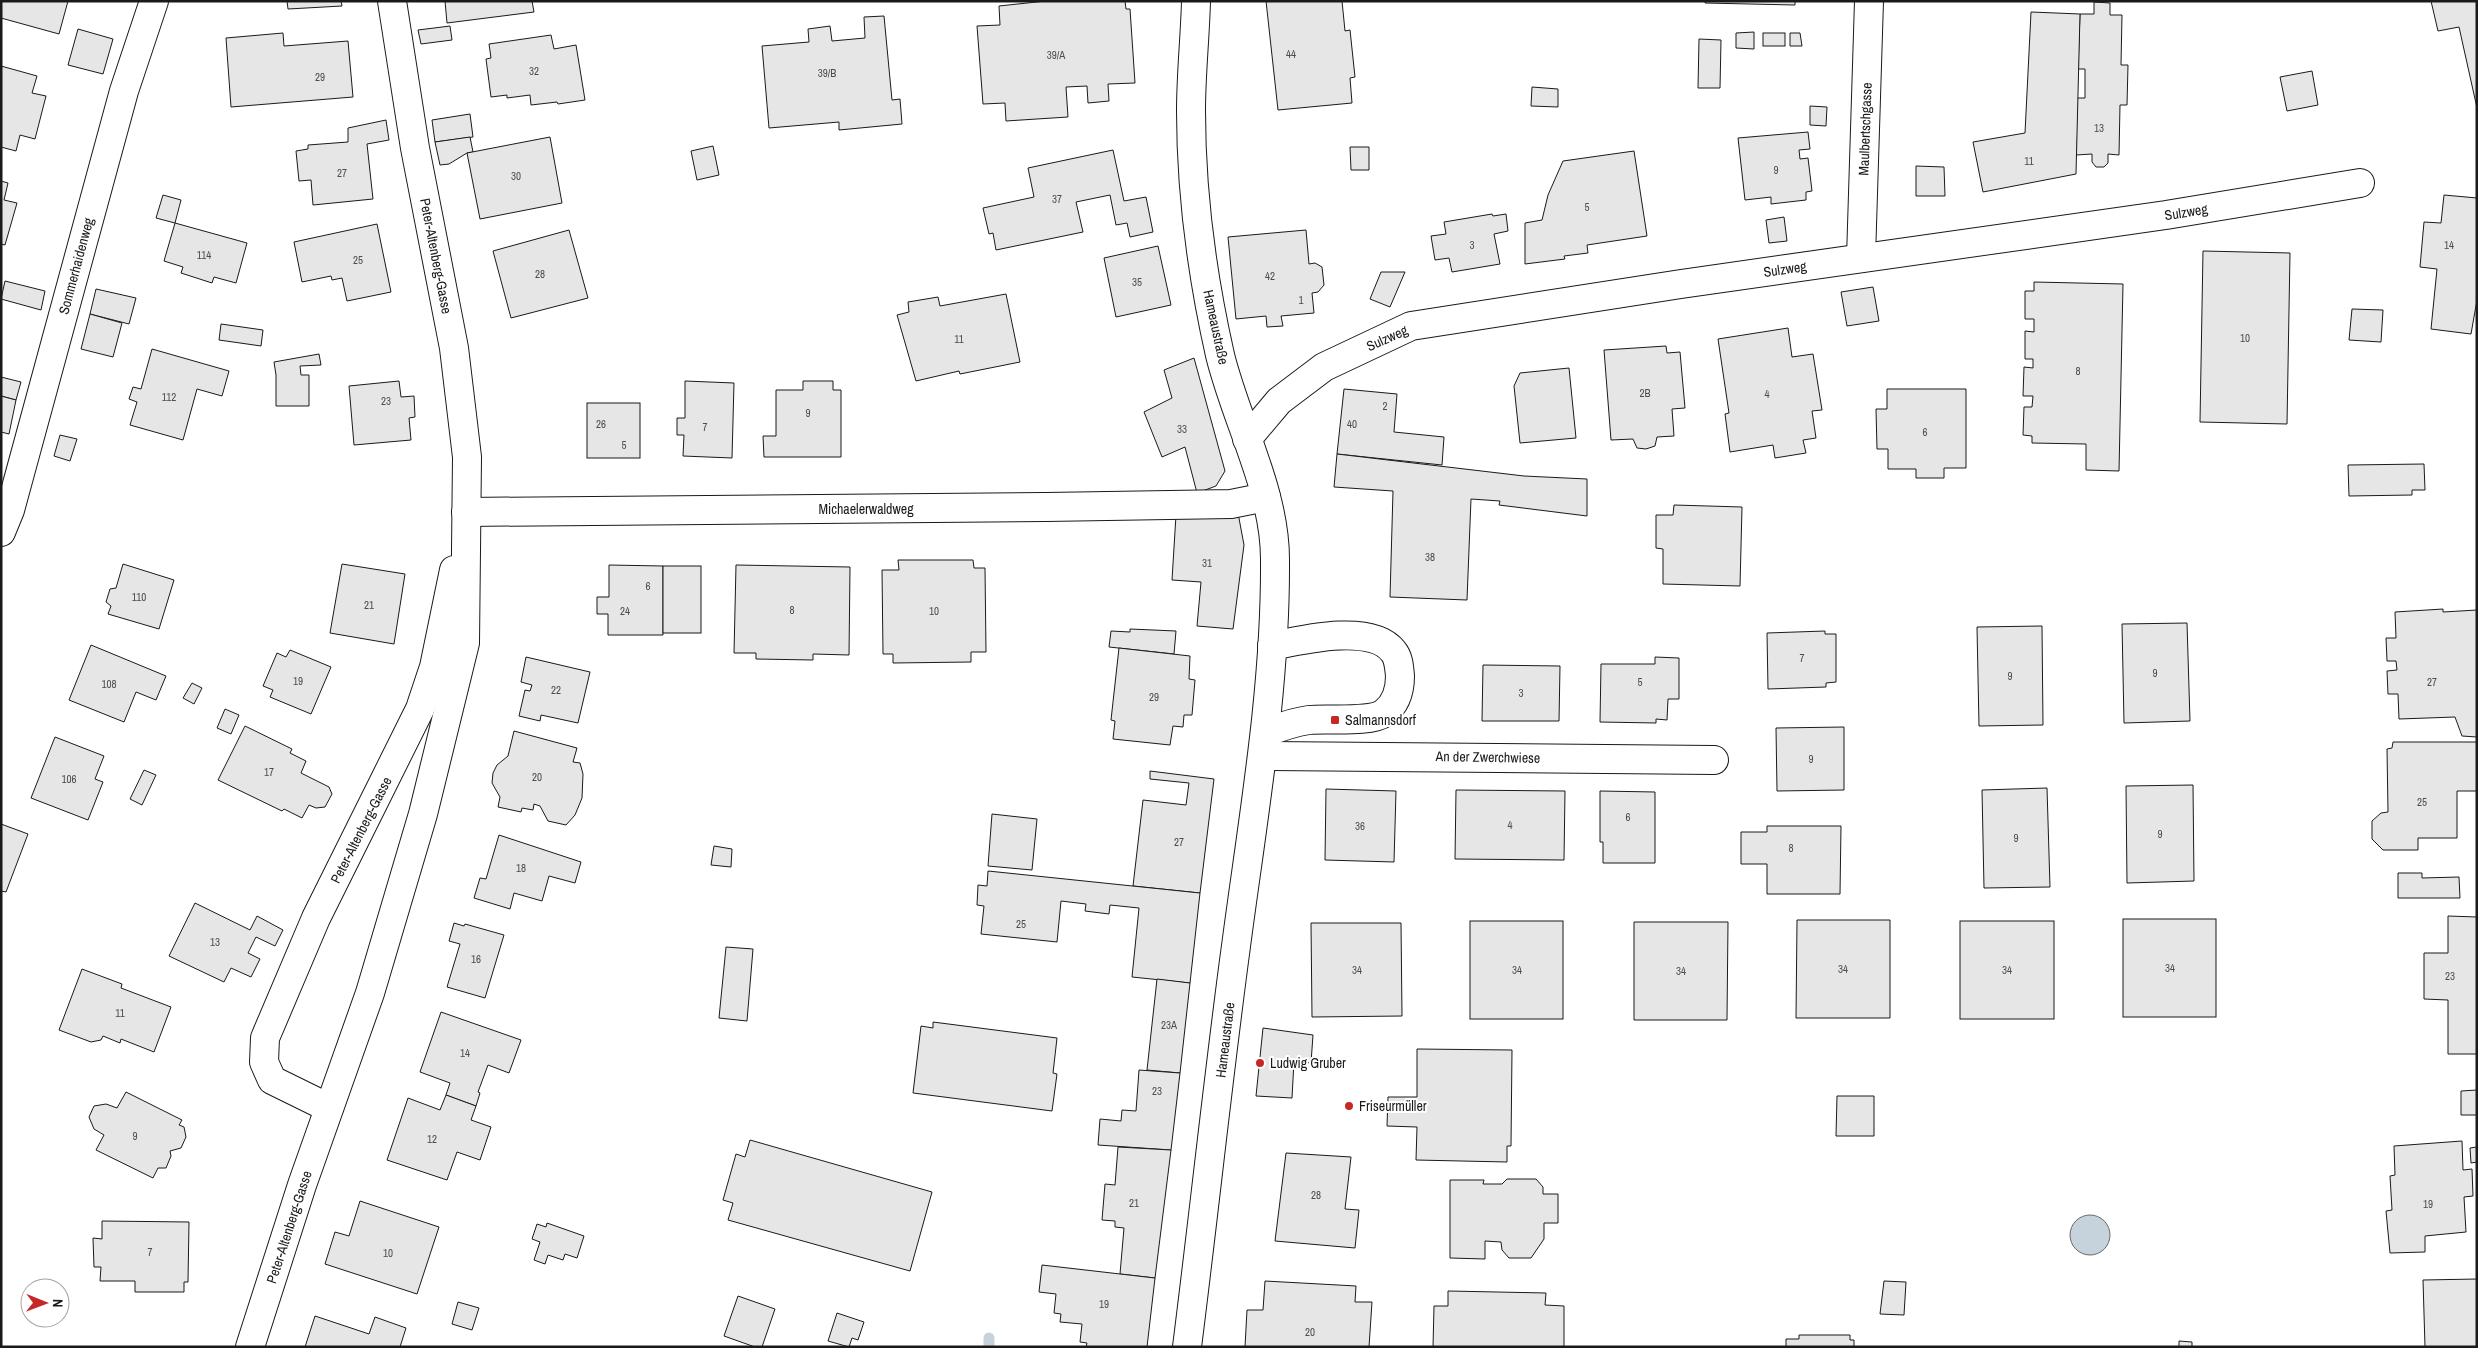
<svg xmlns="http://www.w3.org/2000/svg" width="2478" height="1348" font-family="'Archivo Narrow',sans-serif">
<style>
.water{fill:#c6d2dc;stroke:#6a6a6a}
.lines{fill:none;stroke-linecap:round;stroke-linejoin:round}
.stream{stroke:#c6d2dc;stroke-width:11}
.building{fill:#e6e6e6;stroke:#1a1a1a}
.minor-casing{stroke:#1a1a1a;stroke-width:30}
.major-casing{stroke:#1a1a1a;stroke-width:30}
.minor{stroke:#fff;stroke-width:28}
.major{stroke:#fff;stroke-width:28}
.poi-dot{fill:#c62828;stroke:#fff;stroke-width:2}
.labels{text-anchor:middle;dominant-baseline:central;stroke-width:4;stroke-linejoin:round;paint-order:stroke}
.number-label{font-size:11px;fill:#4d4d4d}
.street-label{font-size:14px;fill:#1a1a1a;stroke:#fff}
.poi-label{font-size:14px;fill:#1a1a1a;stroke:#fff;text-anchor:start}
</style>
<rect width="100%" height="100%" fill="#fff"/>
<circle class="water" cx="2090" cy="1235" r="20"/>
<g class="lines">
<path class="stream" d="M989,1347V1338"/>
</g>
<g class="building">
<path d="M1,1H68L59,34L1,18Z"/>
<path d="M287,1H341L342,6L288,9Z"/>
<path d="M445,1H532L534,12L447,23Z"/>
<path d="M1046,1H1125L1126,9H1130L1135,83L1108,84L1109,101L1088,103L1087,86L1066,87L1068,117L1006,121L1005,103L983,104L977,26L1000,25L999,6Z"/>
<path d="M1266,1H1342L1345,31L1350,30L1355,77L1350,78L1352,103L1278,110Z"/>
<path d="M1705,1H1795V5L1705,3Z"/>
<path d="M2431,1H2477V108L2459,27L2438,31Z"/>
<path d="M2094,2L2110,3V15H2122L2121,65H2128L2127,105H2120L2119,155L2108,154V163L2104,167H2096L2092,162V154L2076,155L2077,98H2085V69H2078L2080,14H2094Z"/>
<path d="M2031,12L2080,14L2076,174L1983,192L1973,142L2025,133Z"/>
<path d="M884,16L892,100L900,99L902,124L839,130V122L769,128L762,46L809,42L808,29L830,26L832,41L865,38L864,17Z"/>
<path d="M450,26L452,40L421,44L418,30Z"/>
<path d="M78,29L113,39L103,74L68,65Z"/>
<path d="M1754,32V49L1736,48V33Z"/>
<path d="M283,33L284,46L348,41L353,97L231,107L226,38Z"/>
<rect x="1763" y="33" width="22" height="13"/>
<path d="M1790,33H1800L1802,46H1790Z"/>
<path d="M551,35L554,49L576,45L585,100L558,104L557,102L531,105L530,95L507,98V95L491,97L486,59L491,58L489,44Z"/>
<path d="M1699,39L1721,40L1720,88H1698Z"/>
<path d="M1,66L37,76L32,93L46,96L35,139L20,135L16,151L1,147Z"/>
<path d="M2312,71L2318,105L2287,111L2280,77Z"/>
<path d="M1532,87L1558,89V107L1531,106Z"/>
<path d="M1810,106L1827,107L1826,126L1810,125Z"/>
<path d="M470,114L473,137L435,142L432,120Z"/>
<path d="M386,120L389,140L367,144L373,199L313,205L311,180L299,181L296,151L308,149V145L348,142V128Z"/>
<path d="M1808,132L1810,149L1799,150L1800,159L1808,158L1812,191L1806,192V200L1771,204V197L1745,200L1738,138Z"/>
<path d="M470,137L473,152L467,153L449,164L440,165L435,142Z"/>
<path d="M550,137L562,203L480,219L467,153Z"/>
<path d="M713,146L719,175L697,180L691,151Z"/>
<path d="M1350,147H1369V170H1351Z"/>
<path d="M1113,150L1124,201L1146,197L1153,232L1130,237L1127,223L1116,225L1110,195L1076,202L1083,232L996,250L993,233L989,234L983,208L1034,197L1028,168Z"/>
<path d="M1634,151L1647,236L1587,245L1588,253L1564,256L1565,259L1525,264V223L1542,220L1548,195L1563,161Z"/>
<path d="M1916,166L1944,167L1945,196H1916Z"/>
<path d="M1,181L8,183L4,200L17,203L5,245L1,244Z"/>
<path d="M163,195L181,200L175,223L156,218Z"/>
<path d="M2444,195L2477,198V300L2471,334L2431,329L2437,269L2420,267L2424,222L2441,223Z"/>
<path d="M1492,214L1493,216L1506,214L1508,231L1494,234L1500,264L1452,272L1449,258L1435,260L1431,236L1446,234L1444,222Z"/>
<path d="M1784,217L1787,241L1769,243L1766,220Z"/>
<path d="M175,223L247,243L236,283L214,277L212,283L181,273L183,267L164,261Z"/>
<path d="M377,224L391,292L347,301L342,278L332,280L331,276L302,282L294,242Z"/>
<path d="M569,230L588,298L511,318L493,251Z"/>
<path d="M1306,230L1309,264L1315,263L1322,267L1324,285L1318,292L1312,293L1314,313L1281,316L1283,326L1267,327L1266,316L1236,319L1228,237Z"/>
<path d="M1158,246L1171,305L1116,317L1104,258Z"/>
<path d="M2203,251L2290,253L2287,424L2200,422Z"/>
<path d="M1381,272H1405L1390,307L1370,299Z"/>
<path d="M5,281L45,291L41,310L1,299Z"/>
<path d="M2034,282L2123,284L2119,471L2086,470V444L2032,443V436L2023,435L2024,407H2032L2033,396H2023L2024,367L2033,368V359H2025V331L2034,332V319H2025V291H2034Z"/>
<path d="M1873,287L1879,321L1847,326L1841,292Z"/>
<path d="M96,289L136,298L129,324L90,314Z"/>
<path d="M1006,294L1020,362L960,374L959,371L916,381L897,315L909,312L908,302L938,297L940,306Z"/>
<path d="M2352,309L2383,310L2381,342L2349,340Z"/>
<path d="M90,314L122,323L113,357L81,349Z"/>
<path d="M221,324L263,330L261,346L219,340Z"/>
<path d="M1788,328L1792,357L1813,354L1822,410L1812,411L1816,438L1803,440L1806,453L1775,458L1773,445L1730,452L1725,414L1729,413L1718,339Z"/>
<path d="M1666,346L1667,353L1680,352L1685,408L1672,409L1674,436L1657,437L1655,446L1646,449L1637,448L1633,439L1611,440L1604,350Z"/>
<path d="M152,349L229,371L222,396L197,389L183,440L130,425L137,402L129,399L133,387L141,389Z"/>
<path d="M319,354L321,365L300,366L301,375H309V406H276V375L274,362Z"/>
<path d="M1194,358L1225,471L1216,486L1197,493L1185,447L1162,457L1144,412L1172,398L1164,370Z"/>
<path d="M1569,368L1576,438L1520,443L1514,386L1520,373Z"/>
<path d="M1,377L21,382L16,400L1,396Z"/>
<path d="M399,381L401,397L414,396L415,417L409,418L411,440L354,445L349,386Z"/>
<path d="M685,381L734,383L732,458L683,456L684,435H677V418H685Z"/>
<path d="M803,381H833V390H841V457H764L763,436H776V390H803Z"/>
<path d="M1344,389L1397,394L1394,432L1444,437L1442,465L1337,454Z"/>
<path d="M1887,389H1966V468H1944V478H1916V469H1888V449H1877L1876,409H1887Z"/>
<path d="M1,396L16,400L9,434L1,432Z"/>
<rect x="587" y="403" width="53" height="55"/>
<path d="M60,435L77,439L70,461L54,456Z"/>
<path d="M1337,454L1524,476L1587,479V516L1499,505L1500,501L1471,499L1467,600L1390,597L1393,491L1334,487Z"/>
<path d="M2424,464L2425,490H2412V495L2349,496L2348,465Z"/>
<path d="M1674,505L1742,507L1740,586L1663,584V549L1656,548V515H1673Z"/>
<path d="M1238,513L1244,545L1233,629L1197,626L1201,582L1172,580L1176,515Z"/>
<path d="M898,560H973L974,568H985L986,652H971V662L893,663V654H883L882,570H899Z"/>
<path d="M123,564L174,580L159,629L108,614L111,606L106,602L110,589L116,588Z"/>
<path d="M342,564L405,574L394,644L330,633Z"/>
<path d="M609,565L663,566V635H608V614H597V597H609Z"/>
<path d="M736,565L850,567L849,655L813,654V660L756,659V653H734Z"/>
<rect x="663" y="566" width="38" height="67"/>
<path d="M2443,609V612L2477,610V737L2462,736L2455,717L2399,719L2398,694H2388L2387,671L2397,670L2396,661H2387L2386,638H2396L2395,612Z"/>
<path d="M2187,623L2190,721L2124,723L2122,624Z"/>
<path d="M2042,626L2043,725L1979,726L1977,627Z"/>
<path d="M1130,629L1176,631L1174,654L1109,647L1111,631L1130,632Z"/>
<path d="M1825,631V634H1836V682L1826,683V687L1768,689L1767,633Z"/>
<path d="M91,645L166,676L156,700L136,692L124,722L69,700Z"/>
<path d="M1119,648L1190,656L1189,679L1195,680L1192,715H1184L1183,727L1173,726L1170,745L1113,739L1115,721L1111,720Z"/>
<path d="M290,650L331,667L311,714L270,697L273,690L263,686L277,653L286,657Z"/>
<path d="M526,657L590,672L578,723L541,715L540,721L519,716L525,690L530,691L532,685L521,682Z"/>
<path d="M1655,657L1679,658V699H1668L1667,720L1656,719V723L1600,722L1601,664H1655Z"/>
<path d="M1483,665L1560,666L1559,721H1482Z"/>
<path d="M192,683L202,688L194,704L183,698Z"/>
<path d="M225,709L239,715L231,734L217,728Z"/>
<path d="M245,726L292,749L290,753L306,761L301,773L329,787L332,794L325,807L316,808L309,805L302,818L284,809L282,811L218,780Z"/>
<path d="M1844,727V790L1777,791L1776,728Z"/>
<path d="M514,731L577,748L573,762L580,763L583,774L582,798L575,815L566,825L548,821L540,806L534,804L533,810L522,808L521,812L498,807L500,797L492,783L493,773L497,765L508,756Z"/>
<path d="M55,737L104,756L95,779L103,782L88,820L31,798Z"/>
<path d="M2393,742H2477V791H2457V838H2418V850H2383L2372,839V821L2381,813L2388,812L2387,749L2392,748Z"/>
<path d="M144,770L156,775L142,805L130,799Z"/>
<path d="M1150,771L1214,779L1200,893L1133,886L1143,800L1186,805L1189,783L1150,779Z"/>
<path d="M2193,785L2194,881L2127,883L2126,786Z"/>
<path d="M2047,788L2050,887L1984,888L1982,790Z"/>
<path d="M1326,789L1396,791L1394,862L1325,860Z"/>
<path d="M1456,790L1565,791L1564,860L1455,859Z"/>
<path d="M1600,791L1655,792V863H1603V842H1600Z"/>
<path d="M992,814L1037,819L1032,870L988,866Z"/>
<path d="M1,824L28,834L6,892L1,891Z"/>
<path d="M1767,826H1841L1840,894H1767V864H1741V832H1767Z"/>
<path d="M499,835L581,862L575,883L549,876L542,901L514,893L510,909L474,898L480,878L486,879Z"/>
<path d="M714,846L732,849L731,867L711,865Z"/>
<path d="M988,871L1200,893L1190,983L1132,977L1139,908L1110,905L1109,914L1085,911L1086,904L1061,901L1057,942L981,934L984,906L977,905L978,885L987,886Z"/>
<path d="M2398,873H2422V878L2459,877L2460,898H2398Z"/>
<path d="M195,903L250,930L257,916L283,930L275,946L256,937L248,953L260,959L251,977L231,968L224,982L169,956Z"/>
<path d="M2448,916L2477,917V1054H2448V1000L2424,999V953H2448Z"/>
<rect x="2123" y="919" width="93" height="98"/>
<path d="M1797,920H1890V1018H1796Z"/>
<rect x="1470" y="921" width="93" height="98"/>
<rect x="1960" y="921" width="94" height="98"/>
<path d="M1634,922H1728L1727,1020H1634Z"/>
<path d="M454,923L464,926L465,924L504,935L485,998L447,987L460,944L449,941Z"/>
<path d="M1311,923H1401L1402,1016L1312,1017Z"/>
<path d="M726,947L753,949L747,1021L719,1018Z"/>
<path d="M82,969L122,984L121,988L171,1007L154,1052L121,1039L120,1043L103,1036L101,1040L91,1042L59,1030Z"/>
<path d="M1157,979L1190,983L1180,1073L1147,1070Z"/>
<path d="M441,1012L521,1040L509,1073L488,1065L478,1092L480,1093L476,1106L446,1095L450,1083L420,1072Z"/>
<path d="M933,1022L1057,1038L1053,1073L1057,1074L1052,1111L913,1093L921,1026L933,1028Z"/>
<path d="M1263,1028L1313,1035L1311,1063L1294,1061L1292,1098L1256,1096Z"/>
<path d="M1417,1049L1512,1050L1511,1146H1507V1162L1416,1160L1417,1127L1387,1126L1388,1097H1417Z"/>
<path d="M1139,1070L1180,1073L1171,1150L1098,1145L1100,1119L1121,1121L1122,1110L1136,1111Z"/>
<path d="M2477,1090V1115H2461V1091Z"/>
<path d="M126,1092L182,1120L179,1125L184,1127L186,1137L181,1148L170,1151L171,1156L166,1168H158L153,1178L96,1150L104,1135L94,1129L89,1117L94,1106L106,1104L117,1108Z"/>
<path d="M446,1095L476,1106L471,1120L491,1127L480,1160L457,1152L447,1180L387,1160L408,1098L440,1110Z"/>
<path d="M1837,1096H1874V1136H1836Z"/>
<path d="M750,1140L932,1192L910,1271L728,1220L733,1203L723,1200L736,1154L745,1157Z"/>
<path d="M2462,1141L2463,1170L2472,1169L2473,1196L2464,1197L2466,1232L2425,1236V1252L2390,1253L2386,1211L2392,1210L2390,1176L2395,1175L2394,1146Z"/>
<path d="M1118,1147L1171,1150L1155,1278L1120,1274L1124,1228L1115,1227V1221L1102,1220L1105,1184L1115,1185Z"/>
<path d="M2477,1147V1162L2471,1163L2470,1148Z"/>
<path d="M1286,1153L1351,1157L1345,1209L1359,1210L1355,1248L1275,1241Z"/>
<path d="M1507,1179H1536L1543,1187V1194H1558V1223H1544V1239L1531,1258H1509L1502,1250L1501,1242L1485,1241V1259L1450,1258V1180H1484L1483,1184H1502Z"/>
<path d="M360,1201L439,1227L417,1294L325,1264L335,1232L349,1236Z"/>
<path d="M102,1221L189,1222L188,1282H184V1292H135V1281H100L101,1267H94L93,1238L102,1239Z"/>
<path d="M547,1223L584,1236L577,1258L565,1254L563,1260L548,1255L545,1264L534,1260L540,1242L532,1239L537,1224L546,1227Z"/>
<path d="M1042,1265L1155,1278L1147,1347H1086L1087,1343L1080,1342L1082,1324L1060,1322L1061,1314L1054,1313L1056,1294L1039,1292Z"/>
<path d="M2477,1279V1347H2425L2423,1280Z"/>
<path d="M1265,1281L1356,1286L1355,1302H1372L1369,1347H1245L1247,1310H1263Z"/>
<path d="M1884,1281L1906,1282L1904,1315L1880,1314Z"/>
<path d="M1448,1291L1546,1293L1545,1305L1564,1306V1347H1433L1434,1306H1448Z"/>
<path d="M738,1296L775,1309L762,1347H755L724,1336Z"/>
<path d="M458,1302L479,1308L472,1330L452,1324Z"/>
<path d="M837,1313L864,1322L858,1340L852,1338L849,1347L828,1341Z"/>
<path d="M315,1316L369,1334L375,1317L406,1328L400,1347H305Z"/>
<path d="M1799,1335H1850V1340H1854V1347H1786V1339H1799Z"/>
<path d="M2179,1341L2192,1342V1347H2179Z"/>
</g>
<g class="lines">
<defs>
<g id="minor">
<path d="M1861,258L1869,1"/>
<path d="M1247,439L1279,401L1324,367L1411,326L1681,284L2166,215L2360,183"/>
<path d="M466,512L1046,507L1231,504L1266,497"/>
<path d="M1,532L10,510L124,91L154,1"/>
<path d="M1265,733C1280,727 1294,722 1309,720C1327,718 1370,723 1384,713C1396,704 1400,690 1400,676C1399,667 1399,658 1393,651C1371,623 1301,640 1272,646"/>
<path d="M1263,756L1714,760"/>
<path d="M329,1108L272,1080L264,1062L265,1038L316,918L420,709L434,667L454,570"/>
<path d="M250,1347L302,1185L370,993L423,814L465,643L467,457L454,348L415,148L392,1"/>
</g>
<path id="major" d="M1187,1347C1204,1213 1218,1079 1236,946C1253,817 1276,689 1275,559C1275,490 1236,421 1220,355C1202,275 1191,192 1191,111C1191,74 1195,38 1196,1"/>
</defs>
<use href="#minor" class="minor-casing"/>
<use href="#major" class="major-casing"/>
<use href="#minor" class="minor"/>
<use href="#major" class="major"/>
</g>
<g class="poi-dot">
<rect x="1330" y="715" width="10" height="10" rx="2.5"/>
<circle cx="1260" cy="1063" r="5"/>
<circle cx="1349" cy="1106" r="5"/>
</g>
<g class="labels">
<g class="number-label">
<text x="1291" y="54">44</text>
<text x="1056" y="55">39/A</text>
<text x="534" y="71">32</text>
<text x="827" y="73">39/B</text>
<text x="320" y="77">29</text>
<text x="2099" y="128">13</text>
<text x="2029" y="161">11</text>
<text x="1776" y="170">9</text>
<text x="342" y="173">27</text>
<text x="516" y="176">30</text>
<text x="1057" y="199">37</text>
<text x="1587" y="207">5</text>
<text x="1472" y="245">3</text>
<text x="2449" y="245">14</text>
<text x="204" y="255">114</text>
<text x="358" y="260">25</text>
<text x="540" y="274">28</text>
<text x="1270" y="276">42</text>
<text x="1137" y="282">35</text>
<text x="1301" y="300">1</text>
<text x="2245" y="338">10</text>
<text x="959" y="339">11</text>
<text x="2078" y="371">8</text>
<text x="1645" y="393">2B</text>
<text x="1767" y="394">4</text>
<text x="169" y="397">112</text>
<text x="386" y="401">23</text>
<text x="1385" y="406">2</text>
<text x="808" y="413">9</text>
<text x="601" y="424">26</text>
<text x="1352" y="424">40</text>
<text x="705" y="427">7</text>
<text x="1182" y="429">33</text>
<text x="1925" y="432">6</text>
<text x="624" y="445">5</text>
<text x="1430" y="557">38</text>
<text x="1207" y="563">31</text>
<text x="648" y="586">6</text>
<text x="139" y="597">110</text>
<text x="369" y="605">21</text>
<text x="792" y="610">8</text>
<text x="625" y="611">24</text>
<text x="934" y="611">10</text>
<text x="1802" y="658">7</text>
<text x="2155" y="673">9</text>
<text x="2010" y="676">9</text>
<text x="298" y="681">19</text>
<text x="1640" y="682">5</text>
<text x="2432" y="682">27</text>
<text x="109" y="684">108</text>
<text x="556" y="690">22</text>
<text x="1521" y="693">3</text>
<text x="1154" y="697">29</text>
<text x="1811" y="759">9</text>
<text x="269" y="772">17</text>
<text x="537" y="777">20</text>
<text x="69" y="779">106</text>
<text x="2422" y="802">25</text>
<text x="1628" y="817">6</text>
<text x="1510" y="825">4</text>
<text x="1360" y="826">36</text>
<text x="2160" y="834">9</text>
<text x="2016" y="838">9</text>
<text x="1179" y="842">27</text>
<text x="1791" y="848">8</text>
<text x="521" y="868">18</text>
<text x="1021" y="924">25</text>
<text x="215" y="942">13</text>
<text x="476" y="959">16</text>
<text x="2170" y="968">34</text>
<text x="1843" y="969">34</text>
<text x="1357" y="970">34</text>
<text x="1517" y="970">34</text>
<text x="2007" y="970">34</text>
<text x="1681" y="971">34</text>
<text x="2450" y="976">23</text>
<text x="120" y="1013">11</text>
<text x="1169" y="1025">23A</text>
<text x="465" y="1053">14</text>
<text x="1157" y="1091">23</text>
<text x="135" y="1136">9</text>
<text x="432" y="1139">12</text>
<text x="1316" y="1195">28</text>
<text x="1134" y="1203">21</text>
<text x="2428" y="1204">19</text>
<text x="150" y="1252">7</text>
<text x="388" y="1253">10</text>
<text x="1104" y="1304">19</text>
<text x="1310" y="1332">20</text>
</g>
<g class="street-label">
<text transform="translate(1865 129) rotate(-88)">Maulbertschgasse</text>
<text transform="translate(2186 212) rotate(-9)">Sulzweg</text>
<text transform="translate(436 256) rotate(79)">Peter-Altenberg-Gasse</text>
<text transform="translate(76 266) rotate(-75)">Sommerhaidenweg</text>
<text transform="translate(1785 269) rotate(-8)">Sulzweg</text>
<text transform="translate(1216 327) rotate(78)">Hameaustraße</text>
<text transform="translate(1387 338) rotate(-24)">Sulzweg</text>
<text x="866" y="509">Michaelerwaldweg</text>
<text transform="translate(1488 757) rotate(1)">An der Zwerchwiese</text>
<text transform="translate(361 830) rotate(-63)">Peter-Altenberg-Gasse</text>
<text transform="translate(1225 1040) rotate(-83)">Hameaustraße</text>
<text transform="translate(289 1227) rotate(-72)">Peter-Altenberg-Gasse</text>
</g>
<g class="poi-label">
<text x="1345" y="720">Salmannsdorf</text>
<text x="1270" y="1063">Ludwig Gruber</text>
<text x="1359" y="1106">Friseurmüller</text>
</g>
</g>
<rect width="2478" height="1348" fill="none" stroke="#1a1a1a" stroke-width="5"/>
<g transform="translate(45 1303) rotate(91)"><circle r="24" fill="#ffffff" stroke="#a3a3a3"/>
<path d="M0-4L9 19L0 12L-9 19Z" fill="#c62828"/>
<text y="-8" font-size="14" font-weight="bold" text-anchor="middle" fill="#1a1a1a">N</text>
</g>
</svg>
